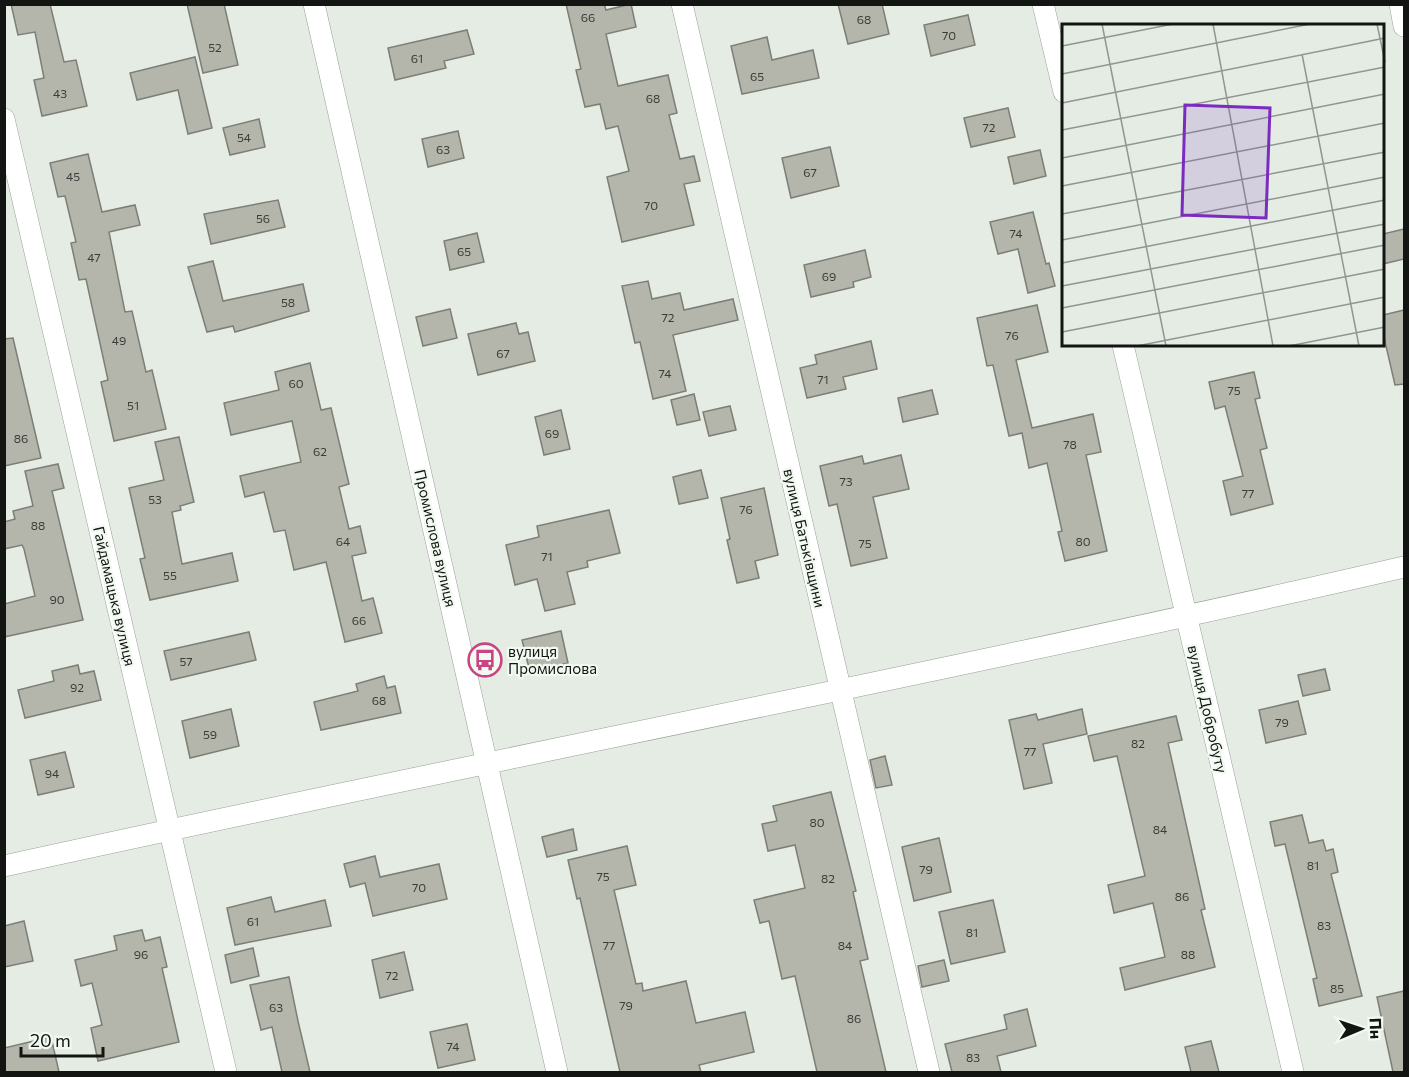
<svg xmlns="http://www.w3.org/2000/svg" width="1409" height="1077" font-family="Commissioner,sans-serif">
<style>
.building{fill:#b4b6ac;stroke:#7d7f76;stroke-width:1.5}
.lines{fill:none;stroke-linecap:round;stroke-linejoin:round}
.minor-casing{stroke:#99a098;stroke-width:22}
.minor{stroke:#fff;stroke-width:21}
.labels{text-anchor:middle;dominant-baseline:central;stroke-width:4.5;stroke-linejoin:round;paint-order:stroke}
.number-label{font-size:12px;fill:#3a3d38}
.street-label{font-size:15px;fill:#121512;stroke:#f1f9f1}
.poi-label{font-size:15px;fill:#121512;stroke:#f1f9f1;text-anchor:start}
.inset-road{fill:none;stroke:#909690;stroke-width:1.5}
.view{fill:#7b2cbf;fill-opacity:0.15;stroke:#7b2cbf;stroke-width:3}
.inset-edge{fill:none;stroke:#121512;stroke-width:3}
</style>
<rect width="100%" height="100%" fill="#e4ece4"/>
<g class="building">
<path d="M11,4H50L64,62L76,60L87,106L42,116L34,80L44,78L35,32L18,35Z"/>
<path d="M187,4H224L238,65L203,73Z"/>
<path d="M566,4H604L606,10L631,4L636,27L606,34L618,86L668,75L677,113L669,115L680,159L694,156L700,181L684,184L694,225L622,242L607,177L629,171L618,126L606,129L600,104L585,107L576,70L581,69Z"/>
<path d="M838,4H882L889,34L848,44Z"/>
<path d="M968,15L975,45L931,56L924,25Z"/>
<path d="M467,30L474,54L444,61L446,68L395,80L388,48Z"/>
<path d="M767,37L772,60L813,50L819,78L742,94L731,46Z"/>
<path d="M195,57L212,128L188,134L178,90L137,100L130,73Z"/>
<path d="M1008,108L1015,137L971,147L964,118Z"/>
<path d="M259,119L265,147L230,155L223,128Z"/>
<path d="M458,131L464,158L428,167L422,139Z"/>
<path d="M830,147L839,186L791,198L782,158Z"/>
<path d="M1040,150L1046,176L1014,184L1008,157Z"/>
<path d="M88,154L102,212L135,205L140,225L109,232L125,312L132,311L146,372L152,370L166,429L114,441L101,382L108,380L86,279L79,280L71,243L76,242L65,196L58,197L50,163Z"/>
<path d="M278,200L285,227L211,244L204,214Z"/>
<path d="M1033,212L1046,264L1049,263L1055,286L1028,293L1018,249L998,254L990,222Z"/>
<path d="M1404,229V259L1383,264V234Z"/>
<path d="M477,233L484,262L450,270L444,241Z"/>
<path d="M865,250L871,277L853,282L854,287L811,297L804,265Z"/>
<path d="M213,261L223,301L303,284L309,311L235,332L233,326L207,332L188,267Z"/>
<path d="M648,281L652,299L680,293L684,310L733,299L738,320L673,335L686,391L653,399L640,342L635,343L622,286Z"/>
<path d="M1037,305L1048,352L1016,360L1032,428L1093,414L1101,452L1086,455L1107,551L1065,561L1058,532L1062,531L1047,463L1029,468L1022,433L1009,436L993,365L987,366L977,318Z"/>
<path d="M450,309L457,338L423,346L416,317Z"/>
<path d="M1404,310V384L1395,385L1383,333V315Z"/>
<path d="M516,323L519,334L528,332L535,361L478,375L468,334Z"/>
<path d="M13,338L41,458L4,466V339Z"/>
<path d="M871,341L877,369L843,377L846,389L807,398L800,368L817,364L815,355Z"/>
<path d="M310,363L321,410L331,408L349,484L339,487L349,529L360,526L366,553L352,556L362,601L373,598L382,633L345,642L326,562L294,570L285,530L274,532L264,492L245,497L240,476L301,462L292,421L231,435L224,403L279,390L275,372Z"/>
<path d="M1254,372L1260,398L1255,399L1267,448L1260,450L1273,504L1231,515L1223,481L1243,476L1225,406L1215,409L1209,382Z"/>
<path d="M932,390L938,414L903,422L898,398Z"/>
<path d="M694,394L700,420L677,425L671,400Z"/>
<path d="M730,406L736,430L709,436L703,412Z"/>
<path d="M561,410L570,449L544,455L535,417Z"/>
<path d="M179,437L194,502L180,506L181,510L172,512L182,564L232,553L238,581L150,600L140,559L145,558L129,488L164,480L155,442Z"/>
<path d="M901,455L909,489L873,497L887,558L851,566L837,504L829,506L820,466L862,456L864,464Z"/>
<path d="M58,464L64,488L52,491L83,620L4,637V604L35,596L24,549L22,545L4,549V522L15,519L13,511L33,506L25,471Z"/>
<path d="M701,470L708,498L679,504L673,477Z"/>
<path d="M764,488L778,555L755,561L759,578L737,583L727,540L730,539L721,498Z"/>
<path d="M609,510L620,553L587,561L588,567L567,572L575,604L545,611L537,579L515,585L506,545L539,537L537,526Z"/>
<path d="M561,631L568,663L530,672L522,640Z"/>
<path d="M249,632L256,660L171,680L164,651Z"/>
<path d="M78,665L80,674L94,671L101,700L25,718L18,690L54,681L52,671Z"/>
<path d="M1325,669L1330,690L1303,696L1298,675Z"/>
<path d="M384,676L387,688L395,686L401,713L321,730L314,702L358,691L356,684Z"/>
<path d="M1298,701L1306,734L1266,743L1259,710Z"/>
<path d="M231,709L239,746L190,758L182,721Z"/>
<path d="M1082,709L1087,734L1043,744L1052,783L1024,789L1009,720L1036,714L1038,720Z"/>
<path d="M1176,716L1182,740L1168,743L1205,909L1201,910L1215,967L1125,990L1120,968L1165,957L1153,903L1114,913L1108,885L1145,876L1117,756L1094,761L1088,736Z"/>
<path d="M65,752L74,787L38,795L30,760Z"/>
<path d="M885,756L892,785L876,788L870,760Z"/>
<path d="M831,792L856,891L853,892L868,959L860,961L886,1072H817L795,976L782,979L769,921L760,923L754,900L805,888L795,845L768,851L762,824L777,821L773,806Z"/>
<path d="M1302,815L1309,843L1323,840L1326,851L1333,849L1338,872L1331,874L1362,996L1319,1006L1313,979L1317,978L1285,844L1275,846L1270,822Z"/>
<path d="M573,829L577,850L547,857L542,837Z"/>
<path d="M939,838L951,892L914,901L902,847Z"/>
<path d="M627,846L636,885L614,890L636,984L642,983L643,991L686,981L696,1023L745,1012L754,1052L699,1065L701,1072H620L580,898L577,899L568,860Z"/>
<path d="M375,856L380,877L439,864L447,899L373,916L365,883L350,887L344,864Z"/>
<path d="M271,897L275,912L325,900L331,926L235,945L227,908Z"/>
<path d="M993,900L1005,952L951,964L939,912Z"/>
<path d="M24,921L33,961L4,967V926Z"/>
<path d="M142,930L145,941L160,937L167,967L162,968L179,1042L98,1061L91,1028L102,1025L92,983L81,986L75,960L117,950L114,936Z"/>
<path d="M253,948L259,976L231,983L225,955Z"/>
<path d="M404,952L413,990L380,998L372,960Z"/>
<path d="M944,960L949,981L922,987L918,966Z"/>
<path d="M289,977L298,1021L310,1072H282L272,1027L261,1030L250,985Z"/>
<path d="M1404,991V1072H1393L1377,997Z"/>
<path d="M1027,1009L1036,1046L997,1056L1001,1072H952L945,1044L1007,1029L1004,1015Z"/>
<path d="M467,1024L475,1060L438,1068L430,1032Z"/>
<path d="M51,1037L59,1072H4V1048Z"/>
<path d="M1211,1041L1219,1072H1191L1185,1047Z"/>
</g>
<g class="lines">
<defs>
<g id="minor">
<path d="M314,4L557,1072"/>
<path d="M682,4L929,1072"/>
<path d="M1043,4L1064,92"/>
<path d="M1400,4L1404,26"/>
<path d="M4,119L226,1072"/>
<path d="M1123,345L1293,1072"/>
<path d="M4,866C471,763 939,674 1404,567"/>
</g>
</defs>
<use href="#minor" class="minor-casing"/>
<use href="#minor" class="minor"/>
</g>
<defs>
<symbol id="bus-ring" viewBox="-11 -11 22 22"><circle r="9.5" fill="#f1f9f1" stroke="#ca4484" stroke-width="1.5"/><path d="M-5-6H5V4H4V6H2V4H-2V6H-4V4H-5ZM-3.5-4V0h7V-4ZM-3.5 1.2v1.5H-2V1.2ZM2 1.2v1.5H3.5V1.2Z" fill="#ca4484"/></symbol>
</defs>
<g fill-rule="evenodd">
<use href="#bus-ring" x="466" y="641" width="38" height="38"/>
</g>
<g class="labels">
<g class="number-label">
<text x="588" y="17">66</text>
<text x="864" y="19">68</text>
<text x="949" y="35">70</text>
<text x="215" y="47">52</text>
<text x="417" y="58">61</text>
<text x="757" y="76">65</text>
<text x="60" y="93">43</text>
<text x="653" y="98">68</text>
<text x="989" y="127">72</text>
<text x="244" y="137">54</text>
<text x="443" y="149">63</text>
<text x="810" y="172">67</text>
<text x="73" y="176">45</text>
<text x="651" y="205">70</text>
<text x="263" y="218">56</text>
<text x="1016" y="233">74</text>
<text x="464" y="251">65</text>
<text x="94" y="257">47</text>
<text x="829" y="276">69</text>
<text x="288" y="302">58</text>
<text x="668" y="317">72</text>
<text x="1012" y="335">76</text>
<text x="119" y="340">49</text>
<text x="503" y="353">67</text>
<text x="665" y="373">74</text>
<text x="823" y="379">71</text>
<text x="296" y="383">60</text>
<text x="1234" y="390">75</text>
<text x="133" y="405">51</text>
<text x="552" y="433">69</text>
<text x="21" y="438">86</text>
<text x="1070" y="444">78</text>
<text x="320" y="451">62</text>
<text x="846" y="481">73</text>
<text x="1248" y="493">77</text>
<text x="155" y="499">53</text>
<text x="746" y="509">76</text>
<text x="38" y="525">88</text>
<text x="343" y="541">64</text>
<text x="1083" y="541">80</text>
<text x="865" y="543">75</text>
<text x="547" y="556">71</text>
<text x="170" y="575">55</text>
<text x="57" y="599">90</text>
<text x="359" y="620">66</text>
<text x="186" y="661">57</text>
<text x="77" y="687">92</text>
<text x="379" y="700">68</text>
<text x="1282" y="722">79</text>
<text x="210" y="734">59</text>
<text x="1138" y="743">82</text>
<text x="1030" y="751">77</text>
<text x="52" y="773">94</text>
<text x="817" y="822">80</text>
<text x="1160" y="829">84</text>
<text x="1313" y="865">81</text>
<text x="926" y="869">79</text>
<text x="603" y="876">75</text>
<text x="828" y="878">82</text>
<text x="419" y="887">70</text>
<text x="1182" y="896">86</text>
<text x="253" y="921">61</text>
<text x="1324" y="925">83</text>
<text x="972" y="932">81</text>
<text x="609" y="945">77</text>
<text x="845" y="945">84</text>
<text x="141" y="954">96</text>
<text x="1188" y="954">88</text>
<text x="392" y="975">72</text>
<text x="1337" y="988">85</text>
<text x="626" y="1005">79</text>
<text x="276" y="1007">63</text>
<text x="854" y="1018">86</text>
<text x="453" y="1046">74</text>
<text x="973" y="1057">83</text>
</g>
<g class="street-label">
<text transform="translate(436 538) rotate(77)">Промислова вулиця</text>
<text transform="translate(805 538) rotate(77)">вулиця Батьківщини</text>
<text transform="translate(115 596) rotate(77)">Гайдамацька вулиця</text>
<text transform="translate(1208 709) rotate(77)">вулиця Добробуту</text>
</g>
<g class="poi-label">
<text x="508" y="651">вулиця<tspan x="508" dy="17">Промислова</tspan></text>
</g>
</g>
<g transform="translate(1062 24)">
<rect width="322" height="322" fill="#e4ece4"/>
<path class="inset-road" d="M40,0L104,322M151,0L211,322M315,0L323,38M0,22L111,0M240,30L297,322M0,50L248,0M0,79L323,14M0,106L323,43M0,134L323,70M0,162L323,99M0,190L323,128M0,216L323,153M0,239L323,176M0,262L323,200M0,284L323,221M0,308L323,245M75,322L323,273M227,322L323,303"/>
<path class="view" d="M123,81L208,84L204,194L120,191Z"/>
<rect width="322" height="322" class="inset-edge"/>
</g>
<rect width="1409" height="1077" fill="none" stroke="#121512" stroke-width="12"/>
<g transform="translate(1361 1029) rotate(88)" stroke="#f1f9f1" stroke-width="4.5" paint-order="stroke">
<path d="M0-4.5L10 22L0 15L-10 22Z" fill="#121512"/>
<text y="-9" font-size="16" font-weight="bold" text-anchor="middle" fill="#121512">Пн</text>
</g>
<path d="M21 1047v9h82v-9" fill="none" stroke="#121512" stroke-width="3"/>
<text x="30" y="1047" font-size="18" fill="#121512" stroke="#f1f9f1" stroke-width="4.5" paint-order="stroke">20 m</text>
</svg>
